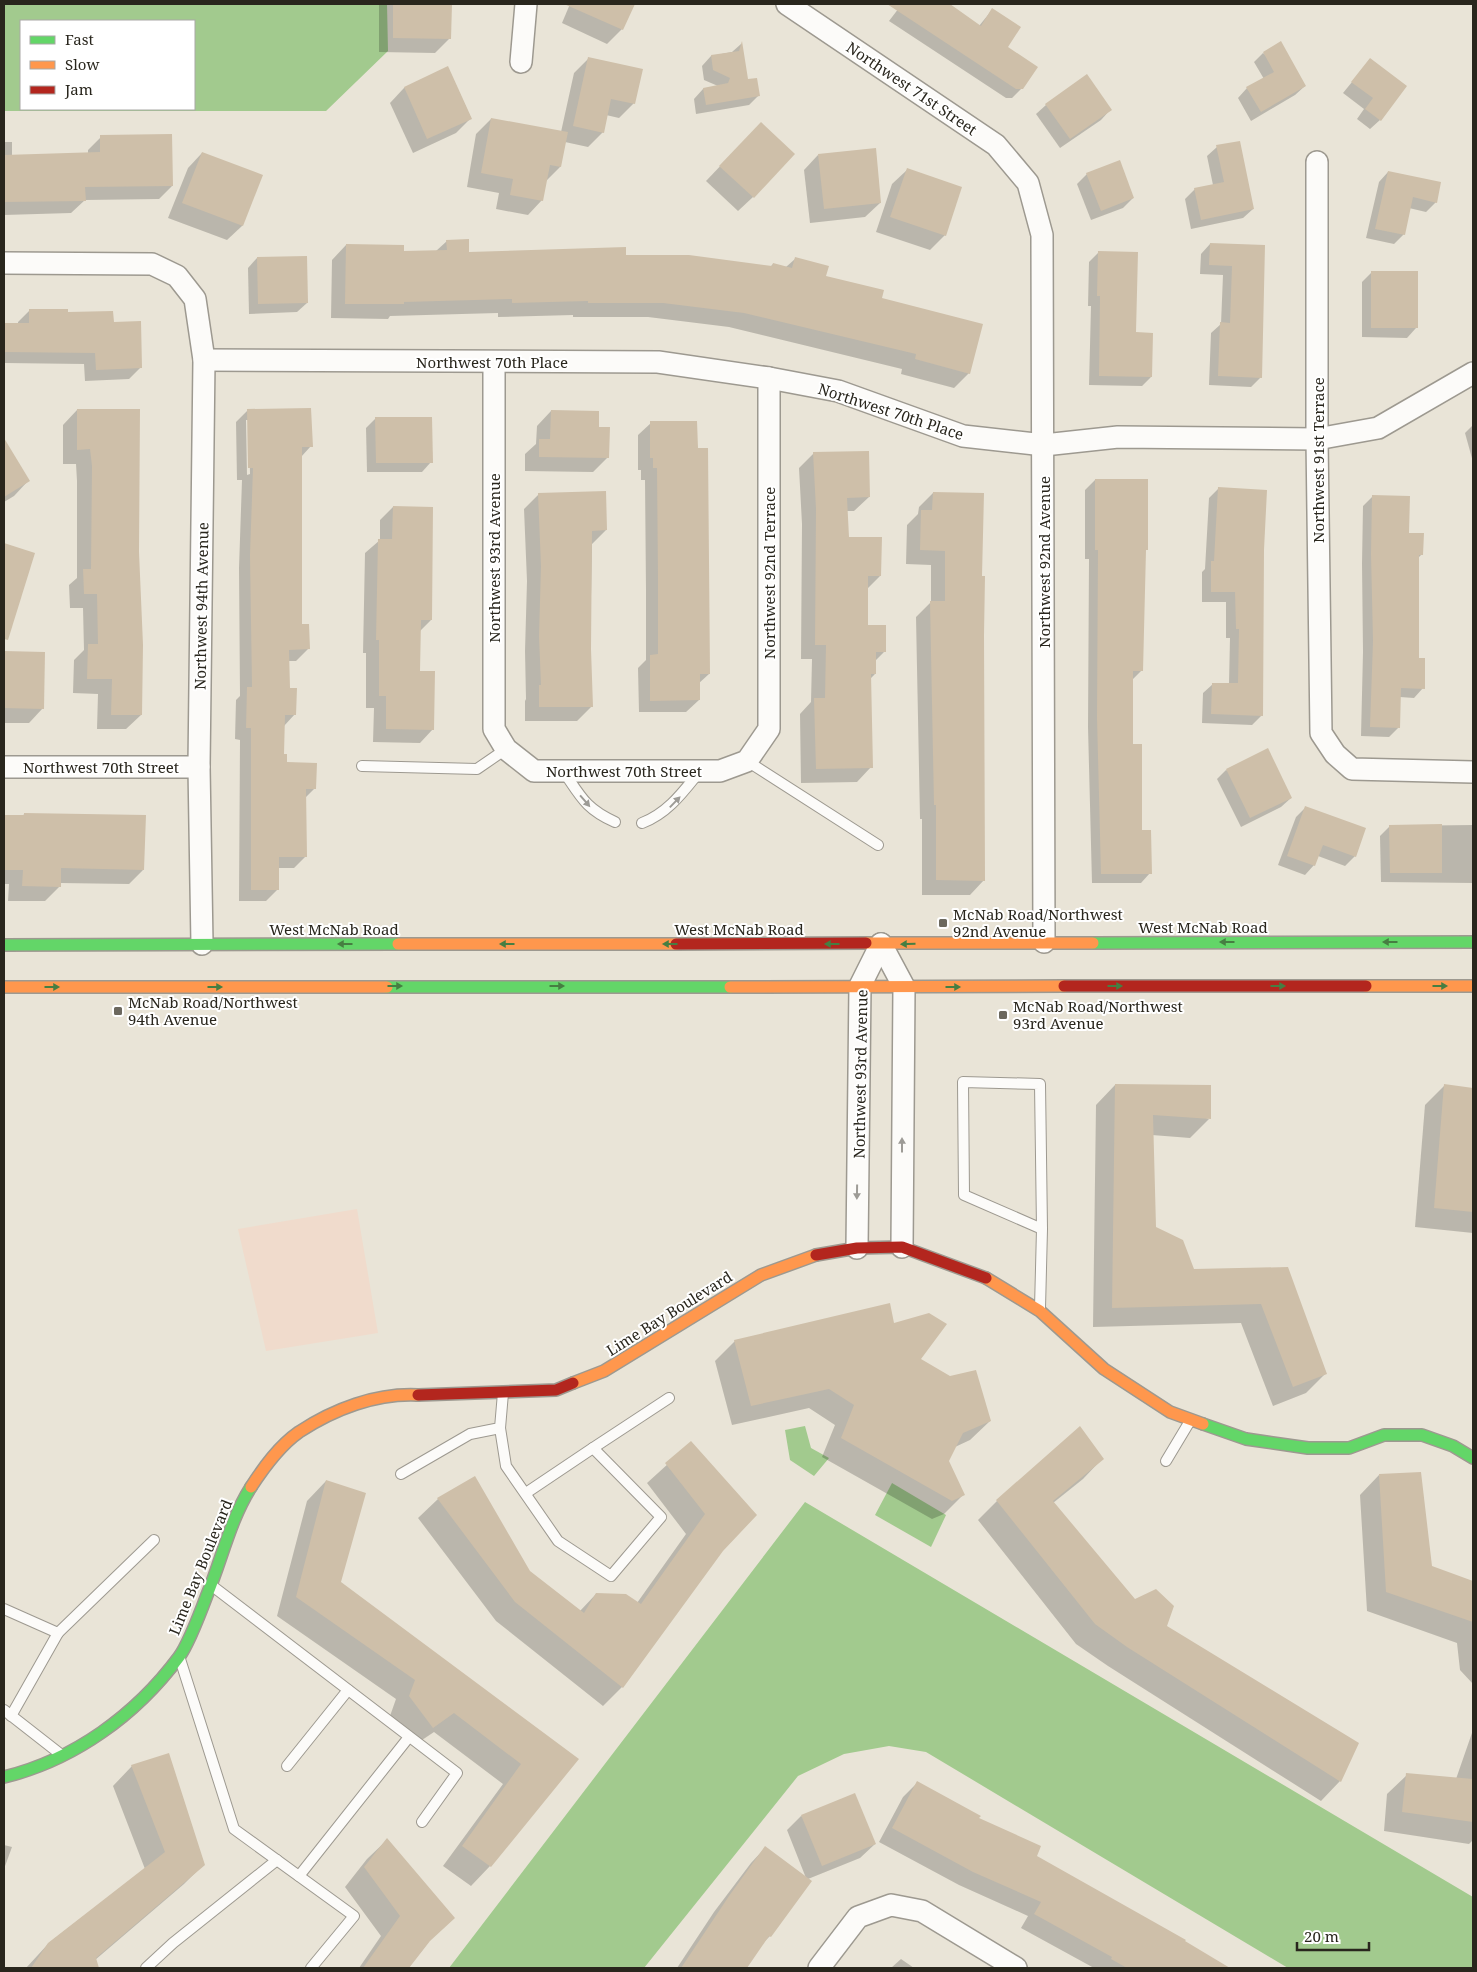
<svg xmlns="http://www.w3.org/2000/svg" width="1477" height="1972" font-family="'Noto Serif',serif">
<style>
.green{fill:#f0dbcc}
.water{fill:#a2ca8e;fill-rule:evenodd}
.shadow{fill:#0003;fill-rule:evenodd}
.building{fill:#cebfa9}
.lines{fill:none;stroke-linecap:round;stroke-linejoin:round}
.lane-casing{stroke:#9d9990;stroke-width:12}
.street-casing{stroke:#9d9990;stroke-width:24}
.fast-casing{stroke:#9d9990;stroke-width:14}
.slow-casing{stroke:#9d9990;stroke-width:14}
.jam-casing{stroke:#9d9990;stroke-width:14}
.lane{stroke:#fcfbf9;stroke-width:10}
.street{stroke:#fcfbf9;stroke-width:21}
.fast{stroke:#63d668;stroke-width:11}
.slow{stroke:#ff974d;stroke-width:11}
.jam{stroke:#b3261e;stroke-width:11}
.oneway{fill:#9d9b96}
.oneway2{fill:#467e42}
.poi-dot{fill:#6c685e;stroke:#fff;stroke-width:2}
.labels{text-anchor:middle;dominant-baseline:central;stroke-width:4;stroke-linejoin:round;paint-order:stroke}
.street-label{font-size:15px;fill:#29261d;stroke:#fff}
.poi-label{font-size:15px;fill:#29261d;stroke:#fff;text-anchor:start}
</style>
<rect width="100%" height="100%" fill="#e9e4d7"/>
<path class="green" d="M357,1209L378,1333L266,1351L238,1229Z"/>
<g class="water">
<path d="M4,4H387L388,51L326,111H4ZM21,21H194V109H21Z"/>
<path d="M805,1426L811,1448L829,1458L814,1476L790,1460L785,1430Z"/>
<path d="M892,1483L946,1515L931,1547L875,1515Z"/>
<path d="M805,1502L1473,1897V1968H1288L926,1752L889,1746L844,1754L798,1776L644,1968H449Z"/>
</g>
<g class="shadow">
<path d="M379,4H450V38L435,53L379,52Z"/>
<path d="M570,4H633L622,29L607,44L562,23Z"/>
<path d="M902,4H947L979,26L992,10L1022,88L1012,98H1006L889,21Z"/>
<path d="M741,44L747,81L759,95L749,105L696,114L694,99L703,89L718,86L704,80L702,66L711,56L732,52Z"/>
<path d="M1263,53L1305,86L1295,95L1251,121L1238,98L1247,88L1264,79L1254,62Z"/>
<path d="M588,59L634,103L619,118L606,115L603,132L588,147L565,142L560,167L546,181L542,200L528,215L496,209L499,193L467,187L476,134L491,119L561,132L574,73Z"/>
<path d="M1370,60L1380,120L1370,129L1357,119L1364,109L1343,93Z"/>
<path d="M448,68L471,118L456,133L413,153L390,103L404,88Z"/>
<path d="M1046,105L1110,110L1101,120L1060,148L1036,114Z"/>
<path d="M101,137L172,186L159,199L85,200L71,213L4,215V142H12V156L88,154V150Z"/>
<path d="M747,138L753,197L738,211L706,181Z"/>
<path d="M1217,147L1253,209L1243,218L1191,229L1185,199L1195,189L1213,185L1207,156Z"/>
<path d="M202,153L261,176L242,226L227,240L168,218L188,168Z"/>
<path d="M818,155L880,203L865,217L810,223L804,170Z"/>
<path d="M907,170L945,235L930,250L876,232L892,184Z"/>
<path d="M1388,172L1436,202L1426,212L1409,208L1404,234L1394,244L1366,238L1379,182Z"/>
<path d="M1087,174L1133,198L1123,208L1091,220L1077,184Z"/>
<path d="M447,241L468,253L625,256L770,267L773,264L786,267L795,259L825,277L881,299L969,373L954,388L901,374L902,369L729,327L648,317H573V315L498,317V313L390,316L388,319L331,318L332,260L346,245L403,252L436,251Z"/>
<path d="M1210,244L1264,246L1261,377L1251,387L1209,385L1211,333L1221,324L1223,275L1200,274L1201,254Z"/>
<path d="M1099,252L1135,334L1151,377L1142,386L1089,385L1091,306H1088L1089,262Z"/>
<path d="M257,258L307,303L297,312L249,314L248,268Z"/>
<path d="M1372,272L1416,328L1407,338L1362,337V282Z"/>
<path d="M30,310L67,313L113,323L141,367L129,379L85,381L84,364L5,363L4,371V324H18V322Z"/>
<path d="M77,410L138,552L141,715L126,729H97L98,694L73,693L74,660L84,650L83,608H70L69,585L77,578V481L76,464H63V425Z"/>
<path d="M248,410L311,446L301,457L300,626L308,649L296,661H288L289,689L295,714L284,726L283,755L285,764L315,788L305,798L306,856L294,868H278V889L266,901H239L240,740L235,739L236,700L240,696L239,568L242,480H237L236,422ZM246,420H249L250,474L247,475Z"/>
<path d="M551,411L608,457L593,472L525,471V454L536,444L537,426Z"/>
<path d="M376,418L431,462L422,472H367L366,428Z"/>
<path d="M651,423L709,674L698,684L699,700L686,712H639L638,668L646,660V590L645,480H641V470H638V435Z"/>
<path d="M1473,425V462L1465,433Z"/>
<path d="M5,443L28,481L14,496L4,502V444Z"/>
<path d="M814,453L869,497L854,511H847V538L880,576L867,589V626L884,652L875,661V674L870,679L871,767L857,782L801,783L800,714L811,702L812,659H801L802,524L799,468Z"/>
<path d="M1095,480L1145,551L1142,670L1131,681V745L1141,832L1150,873L1141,883H1092L1088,727L1089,559H1085V490Z"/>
<path d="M1218,489L1263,550L1262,715L1252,725L1202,723L1203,693L1213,684H1229L1230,638H1226V602H1202V572L1205,569L1209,498Z"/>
<path d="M933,493L981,578L984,880L970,895H922V819H920L916,617L931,602V565L906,564L907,525L918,514L919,507Z"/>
<path d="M539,494L606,530L592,544L590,649L592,706L577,721H525V701L526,699L525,651L527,581L524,509Z"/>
<path d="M1373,496L1408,534L1422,554L1417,559L1418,659L1423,688L1414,698L1400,697L1399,727L1389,737L1361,736L1363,652L1362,564L1363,506Z"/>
<path d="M393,507L431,620L420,631L418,672L433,729L420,743L373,742L374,708H366V653H363L365,553L380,540V520Z"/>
<path d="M4,544L34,554L17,607L4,620Z"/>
<path d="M4,652L44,653L43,708L29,723H4Z"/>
<path d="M1226,770L1291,798L1281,807L1241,827L1217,779Z"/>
<path d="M1306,807L1355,856L1345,866L1318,856L1314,865L1305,875L1278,865L1296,817Z"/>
<path d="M24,814L143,870L129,884L60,883V886L45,901H8L9,884H4V817L23,816Z"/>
<path d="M1473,825V883L1381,882L1380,836L1390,826Z"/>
<path d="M1115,1085L1209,1119L1190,1138L1152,1135L1155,1228L1193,1270L1287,1269L1326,1373L1306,1393L1273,1406L1241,1323L1093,1327L1096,1105Z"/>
<path d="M1444,1086L1473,1090V1233L1415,1227L1425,1105Z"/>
<path d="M893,1324L920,1360L990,1421L970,1440L955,1447L948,1461L963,1495L944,1514L932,1519L822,1457L835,1425L809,1408L732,1425L715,1361L735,1341Z"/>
<path d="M691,1443L722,1550L622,1687L603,1706L496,1621L418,1518L438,1499L474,1478L529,1572L580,1611L596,1594L637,1603L686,1534L647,1483Z"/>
<path d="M1102,1459L1083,1479L1053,1503L1135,1600L1340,1781L1321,1801L1108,1666L1076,1644L978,1520L997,1501Z"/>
<path d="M1379,1475L1431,1567L1473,1582V1684L1460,1670L1457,1643L1367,1611L1360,1495Z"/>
<path d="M326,1481L340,1583L577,1759L490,1866L471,1886L443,1866L503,1784L434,1732L413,1746L390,1716L396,1699L277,1616L307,1501Z"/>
<path d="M1473,1730V1840L1469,1844L1384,1831L1387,1794L1407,1775L1456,1779Z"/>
<path d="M132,1766L204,1864L184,1884L95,1960L97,1968H26L49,1943L145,1869L113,1786Z"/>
<path d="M917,1783L978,1818L1035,1857L1229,1968H1094L1021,1928L1028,1916L959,1885L879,1842L903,1797Z"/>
<path d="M801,1816L875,1844L860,1858L808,1879L811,1881L770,1936L760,1946L746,1968H677L714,1912L751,1863L765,1848L806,1878L787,1830Z"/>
<path d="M387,1840L427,1944L408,1968H359L381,1936L345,1887L367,1859Z"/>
<path d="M4,1845L12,1847L4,1869Z"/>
<path d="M901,1959L914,1968H891Z"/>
</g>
<g class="building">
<path d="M393,4H452L451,39L393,38Z"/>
<path d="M564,4H635L623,30Z"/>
<path d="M887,4H950L981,26L992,8L1021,27L1008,47L1038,67L1023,89H1016Z"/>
<path d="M742,41L748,79L757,78L760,96L706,105L703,88L728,83L730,78L713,70L711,55L739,51Z"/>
<path d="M1281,41L1306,86L1261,112L1246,87L1274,72L1263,52Z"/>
<path d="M588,57L643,69L635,104L611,99L604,133L573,126Z"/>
<path d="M1370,58L1407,86L1381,121L1365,109L1373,98L1351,82Z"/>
<path d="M448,66L472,119L427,139L404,87Z"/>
<path d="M1087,74L1112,110L1070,139L1045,104Z"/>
<path d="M491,118L568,132L561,167L550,165L543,201L510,195L513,179L481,173Z"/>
<path d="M761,122L795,154L754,198L719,166Z"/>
<path d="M172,134L173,186L85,187L86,201L4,202V155L100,152V135Z"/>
<path d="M1240,141L1254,209L1201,220L1194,188L1224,182L1216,145Z"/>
<path d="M876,148L881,203L824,209L818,154Z"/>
<path d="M202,152L263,175L243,226L182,203Z"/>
<path d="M1120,160L1134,198L1101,211L1086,173Z"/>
<path d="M907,168L962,187L946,236L890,217Z"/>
<path d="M1388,171L1441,182L1437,203L1413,197L1405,235L1375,229Z"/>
<path d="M469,239V252L626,247V255H689L772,266L773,263L792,268L795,257L829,266L826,276L884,290L882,298L983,324L970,374L915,359L916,354L744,313L663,303H588V301L512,303V299L404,302V304H345L346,244L404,245V251L447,250L446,240Z"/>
<path d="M1210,243L1265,245L1262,378L1218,376L1220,322L1230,323L1232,266L1209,265Z"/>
<path d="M1098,251L1138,252L1136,332L1153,333L1152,377L1099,376L1100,296H1097Z"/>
<path d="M307,256L308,303L258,304L257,257Z"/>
<rect x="1371" y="271" width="47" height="57"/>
<path d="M29,309H68V312L113,311L114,322L141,321L142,368L96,370L95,353L4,352V323H29Z"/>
<path d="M311,408L313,447H302V624H309L310,649L289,650L290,688H297L296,715H285L284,754H287V762L317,763L316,789H306L307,857H279V890H251V728H246L247,687H252L250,555L253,468H248L247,409Z"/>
<path d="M77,409H140L139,552L143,645L142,715H111L112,679H87L88,644H98L97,594H84L83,569H91L92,466L90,449L77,450Z"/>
<path d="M551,410L599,411V427H610L609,458L539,457V439H550Z"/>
<path d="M375,417H432L433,463H376Z"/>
<path d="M650,421H697L698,448H708L710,674H700V700L650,701V655L658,654V577L657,468H653V458H650Z"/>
<path d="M4,438L30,481L4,497Z"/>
<path d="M869,451L870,497L847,498L849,537H882L881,576H868V625H886V652H876V674H871L873,768L816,769L814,698H825L826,645H815L816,509L813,452Z"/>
<path d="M1095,479H1148V550H1146L1143,671H1133V744H1142V830H1151L1152,874H1101L1097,717L1098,550H1095Z"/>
<path d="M1218,487L1267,490L1264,550L1263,716L1211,714L1212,683H1238L1239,629H1236L1235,592H1211V561H1214Z"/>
<path d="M606,491L607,530L592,531L591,649L593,707H539V685H541L539,636L541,566L538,493Z"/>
<path d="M933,492L984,493L982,576H985L984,635L985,881L936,880V805H934L930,601H945V551L920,550L921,510H932Z"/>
<path d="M1372,495L1410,496L1409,533H1424L1423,555H1419V658H1425V689L1401,688L1400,728L1370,727L1373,641L1371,554Z"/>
<path d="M393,506L433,507L432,620H421L420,671H435L434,730L386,729V696H379V640H376L378,539H392Z"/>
<path d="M4,543L35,553L8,640L4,639Z"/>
<path d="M4,651L45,652L44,709L4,708Z"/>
<path d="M1268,748L1292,798L1250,818L1226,769Z"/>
<path d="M1305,806L1366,828L1356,857L1323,845L1315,866L1287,856Z"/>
<path d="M24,813L146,815L144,870L61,868V887L22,886L23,870H4V815H24Z"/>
<path d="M1442,824V873H1390L1389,825Z"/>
<path d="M1115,1084L1211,1085V1119L1153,1115L1156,1227L1183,1240L1194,1269L1288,1267L1327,1374L1293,1387L1261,1304L1112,1308Z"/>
<path d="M1444,1084L1473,1088V1212L1434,1208Z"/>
<path d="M890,1303L894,1323L929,1313L947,1324L921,1359L950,1376L976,1370L991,1421L963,1433L949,1461L965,1495L952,1501L841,1438L854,1405L829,1389L751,1406L734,1340Z"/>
<path d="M1080,1426L1104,1459L1053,1501L1135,1599L1156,1589L1174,1606L1167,1626L1359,1743L1341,1782L1127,1647L1095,1624L996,1500Z"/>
<path d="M691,1441L757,1515L723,1551L623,1688L515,1602L437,1498L475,1476L530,1571L584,1613L596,1593L626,1594L641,1604L705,1514L665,1463Z"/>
<path d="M1421,1472L1432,1566L1473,1581V1622L1386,1592L1379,1474Z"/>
<path d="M326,1480L366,1493L341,1582L579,1759L491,1867L462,1846L521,1764L454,1713L433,1728L409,1696L415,1680L296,1597Z"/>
<path d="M169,1753L205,1865L96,1958L99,1968H31L48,1943L165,1852L131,1765Z"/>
<path d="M1406,1773L1473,1779V1822L1402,1812Z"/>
<path d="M917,1781L981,1816L979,1818L1041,1846L1037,1856L1186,1940L1185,1941L1230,1968H1127L1111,1959L1112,1957L1034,1914L1041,1902L973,1872L892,1828Z"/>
<path d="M855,1793L876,1844L822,1866L801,1815Z"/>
<path d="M387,1838L455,1918L430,1941L409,1968H363L400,1916L364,1867Z"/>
<path d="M765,1846L812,1881L771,1937L769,1936L747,1968H681L729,1896Z"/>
</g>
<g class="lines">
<defs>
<g id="lane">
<path d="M747,761L878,845"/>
<path d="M362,766L477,769L506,749"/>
<path d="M564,772C581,797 586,809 615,822"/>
<path d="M642,823C668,813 683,792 700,771"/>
<path d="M1040,1308L1042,1229L1040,1084L963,1082L964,1195L1042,1229"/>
<path d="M500,1428L506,1466L558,1541L611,1576L661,1517L593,1448L669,1398"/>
<path d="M1166,1461L1190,1421"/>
<path d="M401,1474L470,1434L500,1428L503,1393"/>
<path d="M526,1493L593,1448"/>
<path d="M211,1585L457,1773L422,1822"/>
<path d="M4,1609L58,1633L154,1540"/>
<path d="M180,1659L234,1829L354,1916L311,1968"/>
<path d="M4,1710L59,1753"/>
<path d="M11,1716L58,1633"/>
<path d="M287,1766L348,1690"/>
<path d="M299,1876L409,1737"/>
<path d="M146,1968L173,1943L277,1860"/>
</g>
<g id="street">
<path d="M787,4L996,145L1028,183L1042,235L1044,942"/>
<path d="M521,62L526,4"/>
<path d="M1317,162V439L1321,733L1335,754L1352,769L1473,772"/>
<path d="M4,263L152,264L177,276L195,299L204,360L199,767L202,944"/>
<path d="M204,360L658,362L769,378L838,391L963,436L1044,445L1118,437L1317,439L1378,428L1473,373"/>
<path d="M494,362V729L506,749L534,771H720L747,761L769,729V378"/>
<path d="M4,767H199"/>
<path d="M881,944L904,987L902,1247"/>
<path d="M857,1248L860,986L881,944"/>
<path d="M819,1968L858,1917L891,1905L922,1911L1016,1968"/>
</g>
<g id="fast">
<path d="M1093,943L1473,942"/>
<path d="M4,945L398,944"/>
<path d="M387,987H730"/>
<path d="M1203,1424L1246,1439L1308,1448H1349L1384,1435H1422L1453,1446L1473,1458"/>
<path d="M4,1777C74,1760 136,1715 179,1657C188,1645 201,1611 207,1595C222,1559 230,1520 251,1487"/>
</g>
<g id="slow">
<path d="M866,943H1093"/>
<path d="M398,944H676"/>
<path d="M1366,986H1473"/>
<path d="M4,987H387"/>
<path d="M730,987L1064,986"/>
<path d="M986,1278L1040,1311L1104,1369L1170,1412L1203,1424"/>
<path d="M573,1383L604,1371L761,1275L816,1255"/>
<path d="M251,1487C264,1467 279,1446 299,1432C334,1409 376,1393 418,1395"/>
</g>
<g id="jam">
<path d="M676,944L866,943"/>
<path d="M1064,986H1366"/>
<path d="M816,1255L857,1248L902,1247L986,1278"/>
<path d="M418,1395L556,1390L573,1383"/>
</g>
</defs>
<use href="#lane" class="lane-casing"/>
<use href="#street" class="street-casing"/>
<use href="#fast" class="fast-casing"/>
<use href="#slow" class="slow-casing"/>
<use href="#jam" class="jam-casing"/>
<use href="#lane" class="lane"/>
<use href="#street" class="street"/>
<use href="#fast" class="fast"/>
<use href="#slow" class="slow"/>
<use href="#jam" class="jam"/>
</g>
<defs><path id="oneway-solid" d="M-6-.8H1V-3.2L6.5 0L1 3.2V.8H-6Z" transform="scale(1.25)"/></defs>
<g class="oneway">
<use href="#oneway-solid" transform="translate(585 801) rotate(49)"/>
<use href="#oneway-solid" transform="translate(675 802) rotate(-46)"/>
<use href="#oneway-solid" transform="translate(902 1145) rotate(-90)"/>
<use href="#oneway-solid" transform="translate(857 1192) rotate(91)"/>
</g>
<g class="oneway2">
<use href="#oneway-solid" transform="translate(1227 942) rotate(180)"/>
<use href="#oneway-solid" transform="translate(1390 942) rotate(180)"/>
<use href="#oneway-solid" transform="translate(345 944) rotate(180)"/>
<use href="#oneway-solid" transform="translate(507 944) rotate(180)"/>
<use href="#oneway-solid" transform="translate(670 944) rotate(180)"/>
<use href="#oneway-solid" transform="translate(832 944) rotate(180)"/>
<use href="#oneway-solid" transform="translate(908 944) rotate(179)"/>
<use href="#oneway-solid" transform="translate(395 986)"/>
<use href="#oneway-solid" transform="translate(557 986)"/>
<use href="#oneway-solid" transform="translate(1115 986)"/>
<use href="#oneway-solid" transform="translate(1278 986)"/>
<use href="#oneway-solid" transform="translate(1440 986)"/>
<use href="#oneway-solid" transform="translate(52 987)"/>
<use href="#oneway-solid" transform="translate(215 987)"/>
<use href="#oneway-solid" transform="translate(953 987)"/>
</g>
<g class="poi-dot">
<rect x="938" y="918" width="10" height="10" rx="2.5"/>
<rect x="113" y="1006" width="10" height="10" rx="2.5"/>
<rect x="998" y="1010" width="10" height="10" rx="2.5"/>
</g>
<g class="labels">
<g class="street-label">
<text transform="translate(912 88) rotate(34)">Northwest 71st Street</text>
<text x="492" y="362">Northwest 70th Place</text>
<text transform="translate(891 411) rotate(18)">Northwest 70th Place</text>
<text transform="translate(1318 460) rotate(-90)">Northwest 91st Terrace</text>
<text transform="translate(494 558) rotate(-90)">Northwest 93rd Avenue</text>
<text transform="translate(1044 562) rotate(-90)">Northwest 92nd Avenue</text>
<text transform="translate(769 573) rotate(-90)">Northwest 92nd Terrace</text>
<text transform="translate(201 606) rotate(-89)">Northwest 94th Avenue</text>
<text x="101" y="767">Northwest 70th Street</text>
<text x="624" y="771">Northwest 70th Street</text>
<text x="1203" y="927">West McNab Road</text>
<text x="334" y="929">West McNab Road</text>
<text x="739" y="929">West McNab Road</text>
<text transform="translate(860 1074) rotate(-89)">Northwest 93rd Avenue</text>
<text transform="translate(669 1313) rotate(-32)">Lime Bay Boulevard</text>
<text transform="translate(200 1567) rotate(-68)">Lime Bay Boulevard</text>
</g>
<g class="poi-label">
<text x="953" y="914">McNab Road/Northwest<tspan x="953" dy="17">92nd Avenue</tspan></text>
<text x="128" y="1002">McNab Road/Northwest<tspan x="128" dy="17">94th Avenue</tspan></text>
<text x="1013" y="1006">McNab Road/Northwest<tspan x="1013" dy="17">93rd Avenue</tspan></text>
</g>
</g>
<rect width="1477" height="1972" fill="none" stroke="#29261d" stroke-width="10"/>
<rect x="20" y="20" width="175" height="90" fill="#ffffff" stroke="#a9a8a5"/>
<rect x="30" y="36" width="25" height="8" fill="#63d668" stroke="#a9a8a5"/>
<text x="65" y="45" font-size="15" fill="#29261d">Fast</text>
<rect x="30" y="61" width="25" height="8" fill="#ff974d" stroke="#a9a8a5"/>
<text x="65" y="70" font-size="15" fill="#29261d">Slow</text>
<rect x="30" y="86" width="25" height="8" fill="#b3261e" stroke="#a9a8a5"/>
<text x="65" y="95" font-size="15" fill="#29261d">Jam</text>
<path d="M1297 1942v8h72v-8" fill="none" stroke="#29261d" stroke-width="2.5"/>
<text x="1304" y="1942" font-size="15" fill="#29261d" stroke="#ffffff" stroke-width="4" paint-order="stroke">20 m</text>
</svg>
